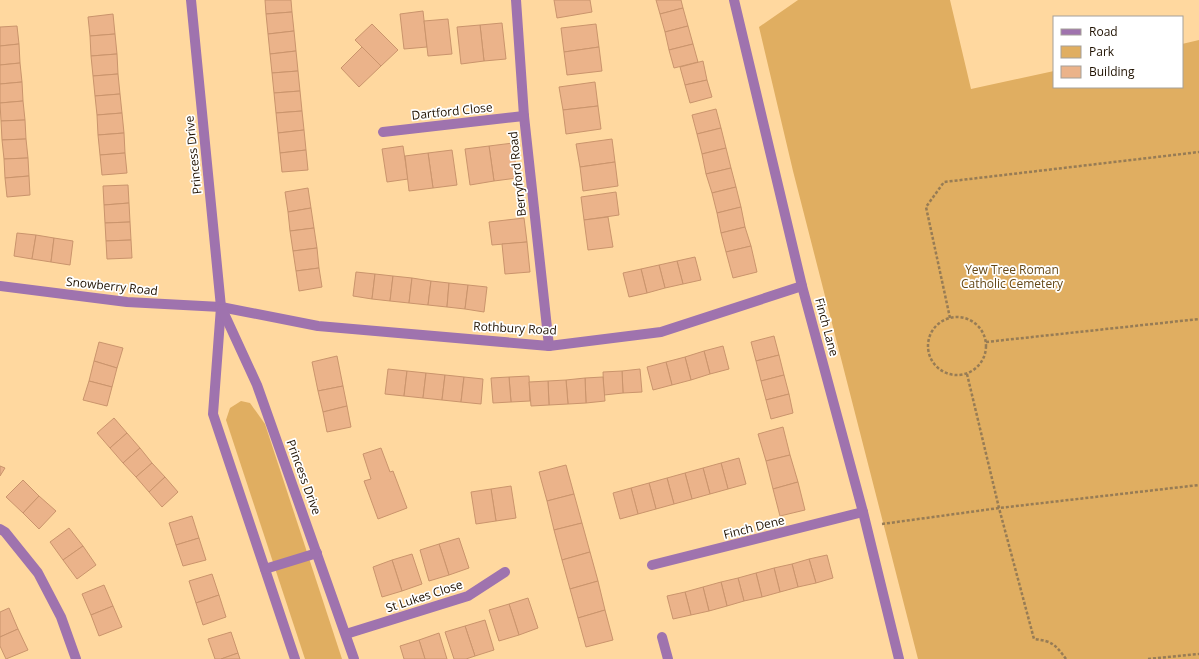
<svg xmlns="http://www.w3.org/2000/svg" width="1199" height="659" font-family="'Open Sans',sans-serif">
<style>
.green{fill:#e0ae61}
.building{fill:#ebb38a;stroke:#ca946c}
.lines{fill:none;stroke-linecap:round;stroke-linejoin:round}
.path{stroke:#977c55;stroke-width:2.5;stroke-dasharray:3 2;stroke-linecap:butt}
.minor{stroke:#9f73ae;stroke-width:10}
.tertiary{stroke:#9f73ae;stroke-width:10}
.labels{text-anchor:middle;dominant-baseline:central;stroke-width:3.5;stroke-linejoin:round;paint-order:stroke}
.street-label{font-size:12px;fill:#1f1100;stroke:#fff}
.park-label{font-size:12px;fill:#654817;stroke:#fff}
</style>
<rect width="100%" height="100%" fill="#ffd89f"/>
<g class="green">
<path d="M798,0H950L971,89L1054,71V87H1182V44L1199,40V659H918L793,171L759,27Z"/>
<path d="M241,401L250,403L265,424L342,659H305L226,420L230,408Z"/>
</g>
<g class="building">
<path d="M265,0H291L292,12L266,14Z"/>
<path d="M554,0H590L592,12L557,18Z"/>
<path d="M656,0H681L683,8L660,14Z"/>
<path d="M683,8L688,26L665,32L660,14Z"/>
<path d="M423,11L427,47L404,49L400,14Z"/>
<path d="M292,12L294,31L268,34L266,14Z"/>
<path d="M113,14L115,34L90,36L88,17Z"/>
<path d="M448,19L452,54L428,56L424,21Z"/>
<path d="M502,23L506,59L484,61L480,25Z"/>
<path d="M372,24L398,50L381,66L355,40Z"/>
<path d="M596,24L599,47L564,52L561,28Z"/>
<path d="M480,25L484,61L461,64L457,27Z"/>
<path d="M17,26L19,44L0,46V27Z"/>
<path d="M688,26L693,44L669,50L665,32Z"/>
<path d="M294,31L296,51L270,54L268,34Z"/>
<path d="M115,34L117,54L91,56L90,36Z"/>
<path d="M19,44L20,63L0,65V46Z"/>
<path d="M693,44L698,62L674,68L669,50Z"/>
<path d="M362,47L381,66L359,87L341,68Z"/>
<path d="M599,47L602,71L567,75L564,52Z"/>
<path d="M296,51L298,71L272,73L270,54Z"/>
<path d="M117,54L118,74L93,76L91,56Z"/>
<path d="M703,61L707,80L685,85L680,67Z"/>
<path d="M20,63L22,82L0,84V65Z"/>
<path d="M298,71L300,91L274,93L272,73Z"/>
<path d="M118,74L120,94L95,96L93,76Z"/>
<path d="M707,80L712,97L690,103L685,85Z"/>
<path d="M22,82L23,101L0,103V84Z"/>
<path d="M595,82L598,106L563,110L559,87Z"/>
<path d="M300,91L302,111L276,113L274,93Z"/>
<path d="M120,94L122,113L97,115L95,96Z"/>
<path d="M23,101L25,120L1,121L0,103Z"/>
<path d="M598,106L601,129L566,134L563,110Z"/>
<path d="M716,109L721,128L697,134L692,115Z"/>
<path d="M302,111L304,130L278,133L276,113Z"/>
<path d="M122,113L124,133L98,135L97,115Z"/>
<path d="M25,120L26,139L2,140L1,121Z"/>
<path d="M721,128L726,148L702,154L697,134Z"/>
<path d="M304,130L306,150L280,153L278,133Z"/>
<path d="M124,133L125,153L100,155L98,135Z"/>
<path d="M26,139L28,158L4,159L2,140Z"/>
<path d="M612,139L615,162L580,167L576,144Z"/>
<path d="M513,143L517,178L494,181L489,146Z"/>
<path d="M403,146L408,179L387,182L382,149Z"/>
<path d="M489,146L494,181L470,185L465,149Z"/>
<path d="M726,148L731,168L706,174L702,154Z"/>
<path d="M306,150L308,170L282,172L280,153Z"/>
<path d="M452,150L457,185L433,188L428,153Z"/>
<path d="M125,153L127,173L102,175L100,155Z"/>
<path d="M428,153L433,188L409,191L405,156Z"/>
<path d="M28,158L29,176L5,178L4,159Z"/>
<path d="M615,162L618,186L583,191L580,167Z"/>
<path d="M731,168L736,187L712,193L706,174Z"/>
<path d="M29,176L30,195L7,197L5,178Z"/>
<path d="M128,185L129,203L104,205L103,186Z"/>
<path d="M736,187L741,207L717,213L712,193Z"/>
<path d="M308,188L311,208L288,212L285,192Z"/>
<path d="M616,192L619,215L584,220L581,197Z"/>
<path d="M129,203L130,222L105,223L104,205Z"/>
<path d="M741,207L745,227L721,233L717,213Z"/>
<path d="M311,208L314,228L290,231L288,212Z"/>
<path d="M608,217L613,247L588,250L584,220Z"/>
<path d="M524,218L527,242L492,245L489,222Z"/>
<path d="M130,222L131,240L106,241L105,223Z"/>
<path d="M745,227L751,246L726,252L721,233Z"/>
<path d="M314,228L317,248L293,251L290,231Z"/>
<path d="M17,233L36,235L32,259L14,256Z"/>
<path d="M36,235L54,238L51,262L32,259Z"/>
<path d="M54,238L73,241L70,265L51,262Z"/>
<path d="M131,240L132,258L107,259L106,241Z"/>
<path d="M527,242L530,272L505,274L502,244Z"/>
<path d="M751,246L757,272L733,278L726,252Z"/>
<path d="M317,248L319,268L296,271L293,251Z"/>
<path d="M695,257L701,280L683,284L677,261Z"/>
<path d="M677,261L683,284L665,288L659,265Z"/>
<path d="M659,265L665,288L647,293L641,269Z"/>
<path d="M319,268L322,287L299,291L296,271Z"/>
<path d="M641,269L647,293L629,297L623,273Z"/>
<path d="M356,272L375,274L372,299L353,296Z"/>
<path d="M375,274L393,276L390,301L372,299Z"/>
<path d="M393,276L412,278L409,303L390,301Z"/>
<path d="M412,278L431,281L428,305L409,303Z"/>
<path d="M431,281L449,283L447,307L428,305Z"/>
<path d="M449,283L468,285L465,309L447,307Z"/>
<path d="M468,285L487,287L484,312L465,309Z"/>
<path d="M774,336L779,355L756,361L751,342Z"/>
<path d="M99,342L123,348L117,368L94,361Z"/>
<path d="M723,346L729,369L710,374L704,351Z"/>
<path d="M704,351L710,374L691,380L685,357Z"/>
<path d="M779,355L784,375L761,381L756,361Z"/>
<path d="M337,356L343,386L318,391L312,362Z"/>
<path d="M685,357L691,380L672,385L666,362Z"/>
<path d="M94,361L117,368L112,387L89,381Z"/>
<path d="M666,362L672,385L653,390L647,367Z"/>
<path d="M388,369L407,371L404,396L385,394Z"/>
<path d="M640,369L642,392L623,393L622,371Z"/>
<path d="M407,371L426,373L423,398L404,396Z"/>
<path d="M622,371L623,393L604,395L603,372Z"/>
<path d="M426,373L445,375L442,400L423,398Z"/>
<path d="M445,375L464,377L461,402L442,400Z"/>
<path d="M784,375L789,394L766,400L761,381Z"/>
<path d="M529,376L530,401L511,402L509,377Z"/>
<path d="M464,377L483,379L481,404L461,402Z"/>
<path d="M509,377L511,402L493,403L491,378Z"/>
<path d="M603,377L605,401L586,403L585,378Z"/>
<path d="M585,378L586,403L568,404L566,380Z"/>
<path d="M566,380L568,404L549,405L548,381Z"/>
<path d="M89,381L112,387L107,406L83,400Z"/>
<path d="M548,381L549,405L531,406L529,382Z"/>
<path d="M343,386L347,406L323,412L318,391Z"/>
<path d="M789,394L793,413L771,419L766,400Z"/>
<path d="M347,406L351,427L327,432L323,412Z"/>
<path d="M114,418L127,433L110,448L97,433Z"/>
<path d="M783,427L790,455L766,461L758,434Z"/>
<path d="M127,433L140,448L123,463L110,448Z"/>
<path d="M140,448L152,463L136,477L123,463Z"/>
<path d="M381,448L390,472L393,471L407,508L378,519L364,481L371,479L363,454Z"/>
<path d="M790,455L798,482L773,489L766,461Z"/>
<path d="M739,458L746,484L728,489L721,463Z"/>
<path d="M152,463L165,477L149,492L136,477Z"/>
<path d="M721,463L728,489L710,494L703,468Z"/>
<path d="M566,465L574,494L547,501L539,472Z"/>
<path d="M0,466L5,468L0,476Z"/>
<path d="M703,468L710,494L692,499L685,473Z"/>
<path d="M685,473L692,499L674,504L667,478Z"/>
<path d="M165,477L178,492L162,507L149,492Z"/>
<path d="M667,478L674,504L656,509L649,483Z"/>
<path d="M23,480L39,496L23,513L6,497Z"/>
<path d="M798,482L805,510L780,516L773,489Z"/>
<path d="M649,483L656,509L638,514L631,488Z"/>
<path d="M511,486L516,518L496,521L491,489Z"/>
<path d="M631,488L638,514L620,519L613,493Z"/>
<path d="M491,489L496,521L476,524L471,492Z"/>
<path d="M574,494L582,523L554,530L547,501Z"/>
<path d="M39,496L56,511L39,529L23,513Z"/>
<path d="M192,516L199,538L176,545L169,523Z"/>
<path d="M582,523L590,552L562,560L554,530Z"/>
<path d="M69,528L83,546L63,560L50,542Z"/>
<path d="M199,538L206,560L183,566L176,545Z"/>
<path d="M459,538L469,568L449,575L439,544Z"/>
<path d="M439,544L449,575L429,581L420,550Z"/>
<path d="M83,546L96,565L77,579L63,560Z"/>
<path d="M590,552L598,581L570,589L562,560Z"/>
<path d="M412,554L422,584L402,591L392,560Z"/>
<path d="M827,555L833,578L816,583L809,559Z"/>
<path d="M809,559L816,583L798,587L792,564Z"/>
<path d="M392,560L402,591L382,597L373,567Z"/>
<path d="M792,564L798,587L780,592L774,568Z"/>
<path d="M774,568L780,592L762,597L756,573Z"/>
<path d="M756,573L762,597L744,601L738,578Z"/>
<path d="M212,574L219,595L196,603L189,581Z"/>
<path d="M738,578L744,601L727,606L721,582Z"/>
<path d="M598,581L605,610L578,618L570,589Z"/>
<path d="M721,582L727,606L709,611L703,587Z"/>
<path d="M104,585L113,606L91,615L82,594Z"/>
<path d="M703,587L709,611L691,615L685,592Z"/>
<path d="M685,592L691,615L673,619L667,596Z"/>
<path d="M219,595L226,617L203,625L196,603Z"/>
<path d="M528,598L538,628L519,635L509,604Z"/>
<path d="M509,604L519,635L499,641L489,610Z"/>
<path d="M113,606L122,627L99,636L91,615Z"/>
<path d="M9,608L18,629L0,637V612Z"/>
<path d="M605,610L613,640L586,647L578,618Z"/>
<path d="M485,620L494,650L475,656L465,626Z"/>
<path d="M465,626L475,656L466,659H454L445,632Z"/>
<path d="M18,629L28,650L6,659L0,646V637Z"/>
<path d="M231,632L238,653L221,659H215L208,639Z"/>
<path d="M439,633L447,659H425L419,640Z"/>
<path d="M419,640L425,659H404L400,646Z"/>
<path d="M238,653L240,659H221Z"/>
</g>
<g class="lines">
<g class="path">
<circle cx="957" cy="346" r="29"/>
<path d="M950,318L926,207L944,182L1199,152"/>
<path d="M986,342L1199,319"/>
<path d="M967,374L999,508L1034,639C1052,641 1055,644 1066,659"/>
<path d="M882,524L999,508L1199,485"/>
<path d="M1148,659L1199,654"/>
</g>
<g class="minor">
<path d="M516,0L524,116L549,346"/>
<path d="M734,0L802,286L863,512L899,659"/>
<path d="M383,132L524,116"/>
<path d="M0,286L127,302L221,307L318,326L549,346L661,332L802,286"/>
<path d="M0,529L5,532L38,573L61,617L76,659"/>
<path d="M652,565L863,512"/>
<path d="M346,634L468,596L505,572"/>
<path d="M662,637L668,659"/>
</g>
<g class="tertiary">
<path d="M191,0L221,307L213,414L295,659"/>
<path d="M222,309L257,385L354,659"/>
<path d="M265,569L317,553"/>
</g>
</g>
<g class="labels">
<g class="street-label">
<text transform="translate(452 111) rotate(-6)">Dartford Close</text>
<text transform="translate(193 155) rotate(-96)">Princess Drive</text>
<text transform="translate(517 174) rotate(-96)">Berryford Road</text>
<text transform="translate(112 286) rotate(6)">Snowberry Road</text>
<text transform="translate(827 327) rotate(75)">Finch Lane</text>
<text transform="translate(515 328) rotate(3)">Rothbury Road</text>
<text transform="translate(304 477) rotate(70)">Princess Drive</text>
<text transform="translate(754 527) rotate(-14)">Finch Dene</text>
<text transform="translate(424 596) rotate(-18)">St Lukes Close</text>
</g>
<g class="park-label">
<text x="1012" y="269">Yew Tree Roman<tspan x="1012" dy="14">Catholic Cemetery</tspan></text>
</g>
</g>
<rect x="1053" y="16" width="130" height="72" fill="#ffffff" stroke="#a5a099"/>
<rect x="1061" y="29" width="20" height="6" fill="#9f73ae" stroke="#a5a099"/>
<text x="1089" y="36" font-size="12" fill="#1f1100">Road</text>
<rect x="1061" y="46" width="20" height="12" fill="#e0ae61" stroke="#a5a099"/>
<text x="1089" y="56" font-size="12" fill="#1f1100">Park</text>
<rect x="1061" y="66" width="20" height="12" fill="#ebb38a" stroke="#a5a099"/>
<text x="1089" y="76" font-size="12" fill="#1f1100">Building</text>
</svg>
